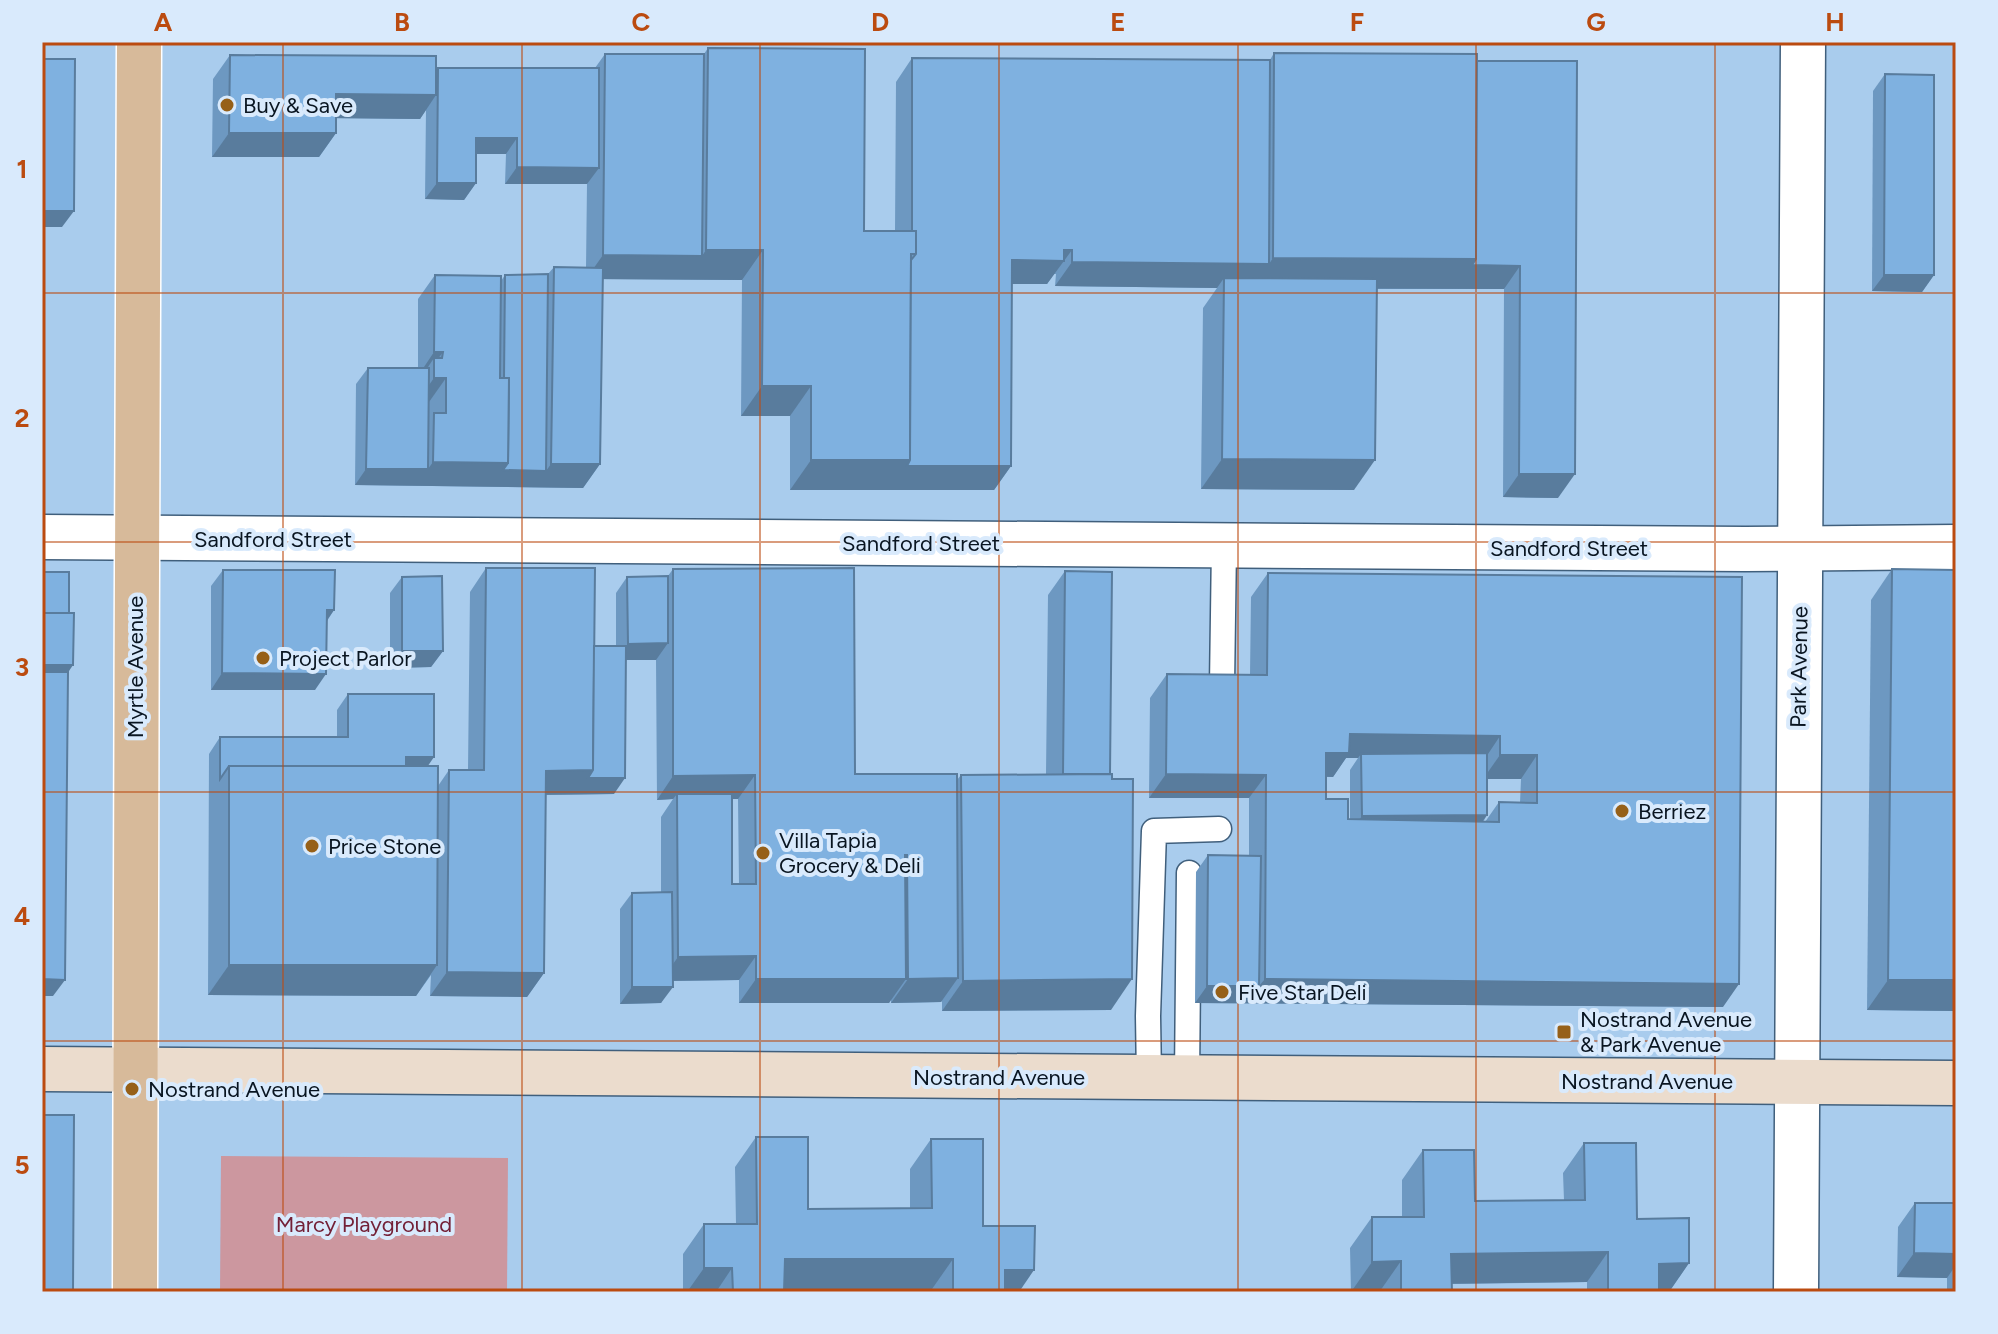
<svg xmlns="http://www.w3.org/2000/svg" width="1998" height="1334" font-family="Figtree,sans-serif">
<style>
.green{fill:#cc979f}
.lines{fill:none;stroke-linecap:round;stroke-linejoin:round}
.service-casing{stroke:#405f7c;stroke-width:27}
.minor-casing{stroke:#405f7c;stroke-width:47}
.secondary-casing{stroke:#405f7c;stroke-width:47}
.primary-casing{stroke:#fff;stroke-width:47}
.service{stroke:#fff;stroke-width:24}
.minor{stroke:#fff;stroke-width:44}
.secondary{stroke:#ebdccd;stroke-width:44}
.primary{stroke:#d7ba9a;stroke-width:44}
.wall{fill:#6d98c1;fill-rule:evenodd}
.shaded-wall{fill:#597c9d}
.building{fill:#7fb1e0;stroke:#597c9d;stroke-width:2;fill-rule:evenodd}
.grid{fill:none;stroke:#bb4b10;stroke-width:2;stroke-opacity:0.55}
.poi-dot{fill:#966018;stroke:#d9eafc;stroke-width:3}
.labels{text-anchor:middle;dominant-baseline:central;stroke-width:8;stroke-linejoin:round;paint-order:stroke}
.poi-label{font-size:22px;fill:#091521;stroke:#d9eafc;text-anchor:start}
.street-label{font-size:22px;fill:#091521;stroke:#d9eafc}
.park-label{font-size:22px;fill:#732037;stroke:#d9eafc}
.neatline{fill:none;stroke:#bb4b10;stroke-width:3}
.grid-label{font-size:26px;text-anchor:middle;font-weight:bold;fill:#bb4b10}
</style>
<rect width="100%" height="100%" fill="#a9cced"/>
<path class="green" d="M221,1156L508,1158L507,1292H220Z"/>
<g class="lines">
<defs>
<g id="service">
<path d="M1222,685L1224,545"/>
<path d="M1149,1078L1148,1016L1154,831L1219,829"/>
<path d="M1187,1078L1189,873"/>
</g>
<g id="minor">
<path d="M42,537L1745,549L1956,547"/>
<path d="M1796,1292L1803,42"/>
</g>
<path id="secondary" d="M42,1069L1956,1083"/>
<path id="primary" d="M135,1292C139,875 134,459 139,42"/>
</defs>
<use href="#service" class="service-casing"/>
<use href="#minor" class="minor-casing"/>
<use href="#secondary" class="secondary-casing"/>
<use href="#primary" class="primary-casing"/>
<use href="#service" class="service"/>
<use href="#minor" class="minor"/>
<use href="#secondary" class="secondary"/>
<use href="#primary" class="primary"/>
</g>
<g class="wall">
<path d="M708,48L864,231H895L896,82L912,58L1270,60L1274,53L1477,61H1577L1558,498L1503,497L1504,289H1376L1354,490L1201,489L1203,308L1217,288L1055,286L1056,274H1054L1047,284H1012L1011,466L994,490H790V416H741L742,280L602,279L600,464L583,488L355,485L356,384L368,368H418V299L435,275L501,281L505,275L548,274L554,267L586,268L587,184H505L506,154H476V183L464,200L425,199L426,110L420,119L336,118V133L319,157H212L213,79L230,55L436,69L595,68L605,54H704Z"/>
<path d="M1885,74L1934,275L1922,292L1872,291L1873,91Z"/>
<path d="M486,568L594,646H616V593L627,577L668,576L673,569L855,774L957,780L961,775L1046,774L1048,595L1065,571L1110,774L1111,1010L942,1011V1001L941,1002L891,1003V999L889,1003H739V980L673,981L661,1003L620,1004V909L632,893L661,892V817L673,799L657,800L656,659L626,660L614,794L546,795L544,973L527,997L430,996L431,975L416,996L208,995L209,754L220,737H337V710L348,694L428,766L438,786L449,770H468L470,592ZM732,799H738L739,884H732Z"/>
<path d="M1892,569L1956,1011L1867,1010L1871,600Z"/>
<path d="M223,570L334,610L327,621L315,690H211V586Z"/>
<path d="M1268,573L1742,577L1723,1007L1195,1003L1196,872L1208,855H1249V798H1149L1150,698L1167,674L1250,675L1251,597ZM1346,758H1358L1350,770V819H1348L1326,799V777H1333ZM1487,779H1521L1520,803L1499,802L1485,822H1483L1487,815Z"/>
<path d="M402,577L443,651L431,667L390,668V593Z"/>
<path d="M756,1137L808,1209L910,1208V1169L931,1139L983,1226L1019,1292H932V1289H784V1292H683V1254L704,1224H736L735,1167Z"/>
<path d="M1584,1143L1637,1219L1689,1263L1669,1292H1587V1282L1452,1284V1292H1351L1350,1248L1372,1217H1402V1180L1423,1150L1475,1201L1564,1200L1563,1173Z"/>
<path d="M1915,1203H1956V1292H1947V1278L1897,1277L1898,1227Z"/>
</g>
<g class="shaded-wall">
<path d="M336,94L436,95L420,119L319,118Z"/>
<path d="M229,133H336L319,157H212Z"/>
<path d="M476,138H517L506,154H464Z"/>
<path d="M517,167L599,168L587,184H505Z"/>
<path d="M437,183H476L464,200L425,199Z"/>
<path d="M42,211H74L62,227H42Z"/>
<path d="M706,250H763L742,280L586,279L603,255L702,256Z"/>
<path d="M1064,250H1072L1047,284H995L1012,260Z"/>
<path d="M1273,258L1476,259L1520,266L1504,289L1224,288V278L1217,288L1055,286L1072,262L1269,264Z"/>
<path d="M1884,275H1934L1922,292L1872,291Z"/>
<path d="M434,352H443L434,364V358L422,376H418Z"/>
<path d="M434,378H446L429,402H417Z"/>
<path d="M762,386H811L790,416H741Z"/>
<path d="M1222,459L1375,460L1354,490L1201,489Z"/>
<path d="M811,460H910L1011,466L994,490H790Z"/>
<path d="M433,462L508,463L546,471L551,464H600L583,488L355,485L366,469H428Z"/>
<path d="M1519,474H1575L1558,498L1503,497Z"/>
<path d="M327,610H334L323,626Z"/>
<path d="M668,643L656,660H616L628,644Z"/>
<path d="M402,651H443L431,667L390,668Z"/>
<path d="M42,665H73L57,689H42Z"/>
<path d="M222,673L326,674L315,690H211Z"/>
<path d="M1350,734L1500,736L1484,760L1361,754L1358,758H1346L1333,777L1309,776L1326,753Z"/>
<path d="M1500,755H1537L1521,779H1483Z"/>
<path d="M406,757H434L423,773H394Z"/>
<path d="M593,770L625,778L614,794L530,795L546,771Z"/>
<path d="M1166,774L1266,775L1249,798H1149Z"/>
<path d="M755,775L738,799H677V794L673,799L657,800L673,776Z"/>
<path d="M1487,815L1475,832L1350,833L1362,816Z"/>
<path d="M756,956L739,980L661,981L678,957Z"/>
<path d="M229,965H437L416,996L208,995Z"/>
<path d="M447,972L544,973L527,997L430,996Z"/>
<path d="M958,978L941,1002L891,1003L908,979Z"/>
<path d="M42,979L65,980L53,996H42Z"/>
<path d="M756,979H906L889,1003H739Z"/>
<path d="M1132,979L1111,1010L942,1011L963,981Z"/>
<path d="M1265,979L1739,984L1723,1007L1195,1003L1207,986H1259Z"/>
<path d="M1888,980H1956V1011L1867,1010Z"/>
<path d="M632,987H673L661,1003L620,1004Z"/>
<path d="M1608,1252L1587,1282L1430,1284L1451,1254Z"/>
<path d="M1914,1253L1956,1254V1265L1947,1278L1897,1277Z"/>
<path d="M785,1259H953L932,1289H763Z"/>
<path d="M1401,1261L1380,1291L1351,1292L1372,1262Z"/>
<path d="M1689,1263L1669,1292H1639L1659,1264Z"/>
<path d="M704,1268H732L716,1292H687Z"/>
<path d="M1005,1270H1034L1019,1292H990Z"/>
</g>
<g class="building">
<path d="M708,48L865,49L864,231H916V254H911L910,460H811V386H762L763,250H706Z"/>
<path d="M1274,53L1477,54L1476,259L1273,258Z"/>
<path d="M605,54H704L702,256L603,255Z"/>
<path d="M230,55L436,56V95L336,94V133H229Z"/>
<path d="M912,58L1270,60L1269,264L1072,262V250H1064V261L1012,260L1011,466H907L910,460L911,260L916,254V231H912Z"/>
<path d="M42,59H75L74,211H42Z"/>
<path d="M1477,61H1577L1575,474H1519L1520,266L1472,265L1476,259Z"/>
<path d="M438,68H599V168L517,167V138H476V183H437Z"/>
<path d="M1885,74L1934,75V275H1884Z"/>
<path d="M554,267L603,268L600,464H551Z"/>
<path d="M548,274L546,471L503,470L508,463L509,378H504L505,275Z"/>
<path d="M435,275L501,276L500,378H509L508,463L433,462L434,413H446V378H434V358H442L443,352H434Z"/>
<path d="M1224,278L1377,279L1375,460L1222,459Z"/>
<path d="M368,368H429L428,469H366Z"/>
<path d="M486,568H595L593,770L546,771L544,973L447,972L449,770H484Z"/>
<path d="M854,568L855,774H957L958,978L908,979L907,855H905L906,979H756V956L678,957L677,794H732V884H756L755,775L673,776V569Z"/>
<path d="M1892,569L1956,570V980H1888Z"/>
<path d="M223,570H335L334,610H327L326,674L222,673Z"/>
<path d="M1065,571L1112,572L1110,774H1063Z"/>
<rect x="42" y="572" width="27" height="41"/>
<path d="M1268,573L1742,577L1739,984L1265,979L1266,775L1166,774L1167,674L1267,675ZM1350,734L1500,736V755H1537V803L1499,802V822L1348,819V799H1326V753H1349Z"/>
<path d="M442,576L443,651H402V577Z"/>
<path d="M668,576V643L628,644L627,577Z"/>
<path d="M42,613H74L73,665H42Z"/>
<path d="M594,646H626L625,778H588L593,770Z"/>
<path d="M42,672H68L65,980L42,979Z"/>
<path d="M348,694H434V757H406V766H229L220,779V737H348Z"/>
<path d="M1487,753V815L1362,816L1361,754Z"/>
<path d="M229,766H438L437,965H229Z"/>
<path d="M1112,774V779H1133L1132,979L963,981L961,775Z"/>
<path d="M1208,855L1261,856L1259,986H1207Z"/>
<path d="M672,892L673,987H632V893Z"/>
<path d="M42,1115H74L73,1292H42Z"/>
<path d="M756,1137H808V1209L932,1208L931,1139H983V1226H1035L1034,1270H1005V1292H953V1259H785L784,1292H733L732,1268H704V1224H757Z"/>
<path d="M1584,1143H1636L1637,1219L1689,1218V1263L1659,1264V1292H1608V1252L1451,1254L1452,1292H1401V1261L1372,1262V1217H1424L1423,1150H1474L1475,1201L1585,1200Z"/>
<path d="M1915,1203H1956V1254L1914,1253Z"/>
</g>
<path class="grid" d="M283,42V1292M522,42V1292M760,42V1292M999,42V1292M1238,42V1292M1476,42V1292M1715,42V1292M42,293H1956M42,542H1956M42,792H1956M42,1041H1956"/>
<g class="poi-dot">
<circle cx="227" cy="105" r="8"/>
<circle cx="263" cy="658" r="8"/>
<circle cx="1622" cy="811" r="8"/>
<circle cx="312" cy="846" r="8"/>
<circle cx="763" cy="853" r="8"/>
<circle cx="1222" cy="992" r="8"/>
<rect x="1556" y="1024" width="16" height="16" rx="4"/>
<circle cx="132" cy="1089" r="8"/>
</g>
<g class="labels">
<g class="poi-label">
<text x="243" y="105">Buy &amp; Save</text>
<text x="279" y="658">Project Parlor</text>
<text x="1638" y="811">Berriez</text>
<text x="779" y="840">Villa Tapia<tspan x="779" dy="25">Grocery &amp; Deli</tspan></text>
<text x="328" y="846">Price Stone</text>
<text x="1238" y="992">Five Star Deli</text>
<text x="1580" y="1019">Nostrand Avenue<tspan x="1580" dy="25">&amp; Park Avenue</tspan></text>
<text x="148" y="1089">Nostrand Avenue</text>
</g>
<g class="street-label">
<text x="273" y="539">Sandford Street</text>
<text x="921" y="543">Sandford Street</text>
<text x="1569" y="548">Sandford Street</text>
<text transform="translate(135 667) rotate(-90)">Myrtle Avenue</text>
<text transform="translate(1799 667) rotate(-89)">Park Avenue</text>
<text x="999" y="1077">Nostrand Avenue</text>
<text x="1647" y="1081">Nostrand Avenue</text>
</g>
<g class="park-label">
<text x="364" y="1224">Marcy Playground</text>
</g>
</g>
<rect width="1998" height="1334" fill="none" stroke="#d9eafc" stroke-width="88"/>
<rect x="44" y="44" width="1910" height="1246" class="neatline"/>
<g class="grid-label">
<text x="163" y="31">A</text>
<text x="402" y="31">B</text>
<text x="641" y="31">C</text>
<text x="880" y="31">D</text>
<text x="1118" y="31">E</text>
<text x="1357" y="31">F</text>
<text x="1596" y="31">G</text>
<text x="1835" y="31">H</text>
<text x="22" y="178">1</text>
<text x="22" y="427">2</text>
<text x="22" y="676">3</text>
<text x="22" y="925">4</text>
<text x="22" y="1174">5</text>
</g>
</svg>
